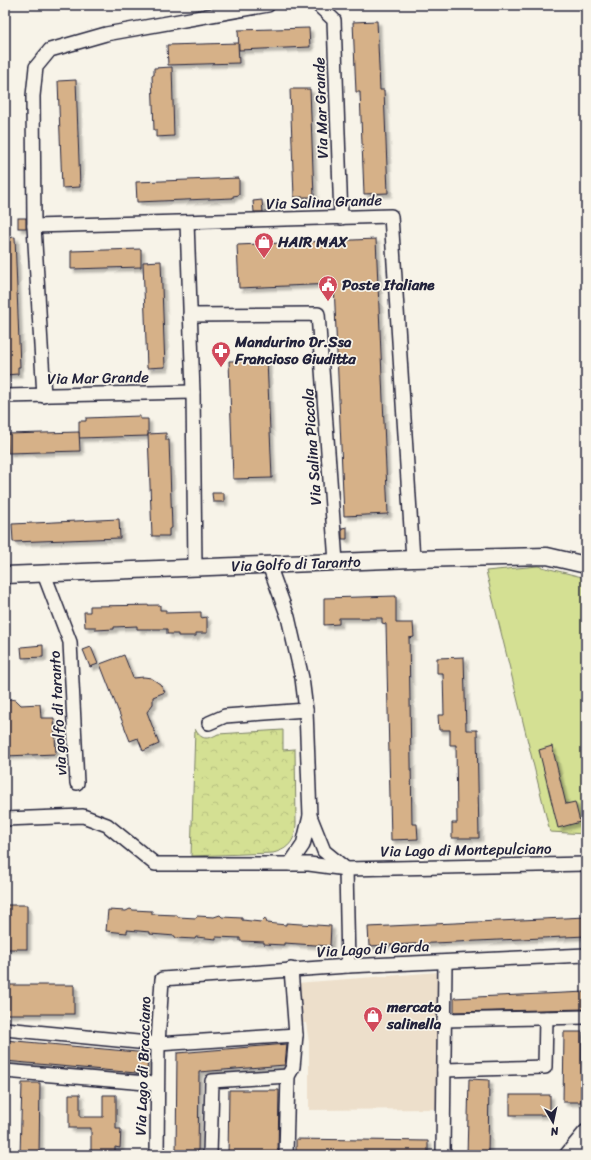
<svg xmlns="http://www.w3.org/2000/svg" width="591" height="1160" font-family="Sriracha,sans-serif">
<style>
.built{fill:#eddfcb}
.grass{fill:#d4e093;stroke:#7b8167}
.forest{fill:url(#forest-crowns);stroke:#7b8167}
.building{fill:#d6b188;stroke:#22223b;filter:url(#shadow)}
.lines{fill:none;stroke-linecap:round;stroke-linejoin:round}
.minor-casing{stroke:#22223b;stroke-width:16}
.tertiary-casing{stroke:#22223b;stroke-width:19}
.minor{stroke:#f7f3e8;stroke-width:13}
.tertiary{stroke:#f7f3e8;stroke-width:16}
.labels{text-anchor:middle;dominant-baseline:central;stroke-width:3.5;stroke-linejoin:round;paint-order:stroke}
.street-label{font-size:15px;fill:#22223b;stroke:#f7f3e8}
.poi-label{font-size:15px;font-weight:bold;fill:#22223b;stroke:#f7f3e8;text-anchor:start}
</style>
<defs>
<pattern id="forest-crowns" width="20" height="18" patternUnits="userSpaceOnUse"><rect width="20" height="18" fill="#d4e093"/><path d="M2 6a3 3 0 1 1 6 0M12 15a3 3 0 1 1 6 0" fill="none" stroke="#b6c080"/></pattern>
<filter id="shadow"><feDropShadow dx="3.5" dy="3.5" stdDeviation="1" flood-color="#0004"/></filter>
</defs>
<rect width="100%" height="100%" fill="#f7f3e8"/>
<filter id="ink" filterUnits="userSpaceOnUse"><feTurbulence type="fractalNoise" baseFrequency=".025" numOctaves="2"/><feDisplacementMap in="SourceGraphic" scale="8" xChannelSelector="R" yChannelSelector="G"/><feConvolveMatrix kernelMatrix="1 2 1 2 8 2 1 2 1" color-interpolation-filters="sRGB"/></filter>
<g filter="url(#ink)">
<path class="built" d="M439,972V1109L309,1110V1042L306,1023H299L296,983Z"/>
<path class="grass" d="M538,566L586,578V834L550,832L486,571Z"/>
<path class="forest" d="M195,729C201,740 207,740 218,734L283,730V750L295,749L296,822C296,839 290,849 273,853L191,856Z"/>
<g class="building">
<path d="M377,21L380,90H384L388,193L364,194L360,92H356L353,22Z"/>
<path d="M309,28L310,47L239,50L238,30Z"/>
<path d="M238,43L239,63L168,65L167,45Z"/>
<path d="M172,67L174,136L156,137V130H154L152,75H154V68Z"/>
<path d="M76,80L80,187L62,188L58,81Z"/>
<path d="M290,89H310L314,197H294Z"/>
<path d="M239,178V195L233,196V198L137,202L136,182Z"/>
<path d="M262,200L263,212H254L253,201Z"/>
<rect x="18" y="218" width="8" height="10"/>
<path d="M15,237L20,367H18V374L5,375V238Z"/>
<path d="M376,239L388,514L344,516L334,284L239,288L237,245Z"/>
<path d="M141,249V267L71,269V251Z"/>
<path d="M161,261L165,367L147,368L143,262Z"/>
<path d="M267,360L272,478L233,479L229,361Z"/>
<path d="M140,416V419H148V436L79,438V421H86V418Z"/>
<path d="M79,432L80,451L8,453L7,434Z"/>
<path d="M166,433V440H169L172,528L169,529V536H152L148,434Z"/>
<path d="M212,493H224V502H213Z"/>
<path d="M119,519L120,538L13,542L12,524Z"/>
<path d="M347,527V539H342V528Z"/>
<path d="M396,596V623H413L414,637L409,638L412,824H417L418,839L391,840L386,624L382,623V618H339V624L324,625V598Z"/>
<path d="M160,605V610H166V613L201,612V618L207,617V633H196V636H178V634H167V629H137V626L114,627V629L96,630V627H85L84,612H90V606Z"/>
<path d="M43,645V657L22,658L21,647Z"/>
<path d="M91,647L98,664L90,667L83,650Z"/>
<path d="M124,655L133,678L144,677L151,678L160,684L165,692L153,697V704L147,712L159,744L143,751L138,738L130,741L100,664Z"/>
<path d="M464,657L466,730H477L479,838H452V823H457L456,745H450V730H439L438,715H444L443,673H437V658Z"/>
<path d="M10,699L16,700L21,705L40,704L41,718H54L56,754L5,756V701Z"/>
<path d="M552,746L566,804L575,802L580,822L558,828L539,750Z"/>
<rect x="5" y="905" width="22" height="44"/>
<path d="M130,909L133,910L152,911V914L177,915L178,917L196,918L197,916L214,917L220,915L222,917L242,918V920L261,922L265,918L267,923L286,925V923L331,926L330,946L284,943V945L264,944V942L240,941V938L216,937V939L196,937L195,939L175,938V936L150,934V932L127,930V933L106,931L108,910L126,911Z"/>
<path d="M586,917V936L369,946L368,927Z"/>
<rect x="5" y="985" width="69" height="29"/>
<path d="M586,992V1009L454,1012V998Z"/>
<path d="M564,1032H582L581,1102H563Z"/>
<path d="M5,1040L148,1053L147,1074L5,1061Z"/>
<path d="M287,1044L285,1065L199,1072L198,1155H176L177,1053Z"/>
<path d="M469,1079L489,1080L488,1155H467Z"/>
<path d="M22,1083H40L39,1155H20Z"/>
<path d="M229,1090H279L278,1155H228Z"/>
<path d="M69,1094H80V1117H103V1095H116V1129H121L120,1148L115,1147V1155H91V1128H69Z"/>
<rect x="510" y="1095" width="40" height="20"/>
<path d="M296,1139L428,1141V1155H296Z"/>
</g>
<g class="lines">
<defs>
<g id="minor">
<path d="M318,5L334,20L341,218"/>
<path d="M187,222L193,392L195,567"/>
<path d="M34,226L391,216L413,559"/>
<path d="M190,315L318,314L336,562"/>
<path d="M5,396L193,392"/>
<path d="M44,396L34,226L33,96L36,67L50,50L106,34L268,5"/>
<path d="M269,565L288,617L302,678L306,710L310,816L303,845L290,864"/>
<path d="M44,574L70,642L77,783"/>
<path d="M209,723L225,716L306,710"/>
<path d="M310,816L324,851L346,869"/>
<path d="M5,819L83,816L107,825L155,864H309L346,869L586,864"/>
<path d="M346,869L348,966"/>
<path d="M444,1020L586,1017"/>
<path d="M5,1029L158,1044L296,1035"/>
<path d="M444,1070L545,1067L546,1018"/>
<path d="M5,1071L157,1084"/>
<path d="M157,1155L158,1044L162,979L348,966L586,955"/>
<path d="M210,1155L212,1081L288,1076"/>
<path d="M286,1155L288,1076L293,1067L296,1035L291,969"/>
<path d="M443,1155L445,962"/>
</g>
<g id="tertiary">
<path d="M5,575L413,559L547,556L586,565"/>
<path d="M568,1155L586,1133"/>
</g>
</defs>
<use href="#minor" class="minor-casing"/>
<use href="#tertiary" class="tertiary-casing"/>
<use href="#minor" class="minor"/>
<use href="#tertiary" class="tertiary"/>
</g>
</g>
<defs>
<symbol id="shop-pin" viewBox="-11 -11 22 30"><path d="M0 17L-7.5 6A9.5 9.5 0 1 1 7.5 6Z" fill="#d1495b" stroke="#f7f3e8"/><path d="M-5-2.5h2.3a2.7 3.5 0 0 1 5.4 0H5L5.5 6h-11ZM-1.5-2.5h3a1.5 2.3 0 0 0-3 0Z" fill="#fff"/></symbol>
<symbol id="civic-pin" viewBox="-11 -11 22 30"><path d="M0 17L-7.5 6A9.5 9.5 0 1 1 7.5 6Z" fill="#d1495b" stroke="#f7f3e8"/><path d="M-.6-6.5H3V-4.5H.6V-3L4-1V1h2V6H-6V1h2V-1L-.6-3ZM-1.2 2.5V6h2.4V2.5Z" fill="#fff"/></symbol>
<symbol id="pharmacy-pin" viewBox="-11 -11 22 30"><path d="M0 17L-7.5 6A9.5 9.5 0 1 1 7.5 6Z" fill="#d1495b" stroke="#f7f3e8"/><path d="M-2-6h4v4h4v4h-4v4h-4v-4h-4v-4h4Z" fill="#fff"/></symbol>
</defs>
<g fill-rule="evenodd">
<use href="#shop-pin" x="253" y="231" width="22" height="30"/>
<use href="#civic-pin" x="317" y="274" width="22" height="30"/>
<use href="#pharmacy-pin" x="210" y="340" width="22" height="30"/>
<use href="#shop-pin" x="362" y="1005" width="22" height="30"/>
</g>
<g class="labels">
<g class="street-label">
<text transform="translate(321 108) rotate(-92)">Via Mar Grande</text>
<text transform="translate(324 202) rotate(-2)">Via Salina Grande</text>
<text transform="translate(98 378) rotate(-1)">Via Mar Grande</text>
<text transform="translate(312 447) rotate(-94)">Via Salina Piccola</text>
<text transform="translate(296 564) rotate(-2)">Via Golfo di Taranto</text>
<text transform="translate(58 713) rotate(-93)">via golfo di taranto</text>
<text transform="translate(466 850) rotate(-1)">Via Lago di Montepulciano</text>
<text transform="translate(373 949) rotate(-3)">Via Lago di Garda</text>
<text transform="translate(143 1066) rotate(-88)">Via Lago di Bracciano</text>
</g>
<g class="poi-label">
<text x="278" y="242">HAIR MAX</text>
<text x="342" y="285">Poste Italiane</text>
<text x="235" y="342">Mandurino Dr.Ssa<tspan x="235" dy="17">Francioso Giuditta</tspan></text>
<text x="387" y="1007">mercato<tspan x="387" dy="17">salinella</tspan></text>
</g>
</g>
<rect width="591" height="1160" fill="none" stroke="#f7f3e8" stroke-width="20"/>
<rect x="10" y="10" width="571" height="1140" fill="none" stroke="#22223b" stroke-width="1.5" filter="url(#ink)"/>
<g transform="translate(553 1122) rotate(171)" stroke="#f7f3e8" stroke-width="3" paint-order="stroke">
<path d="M0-3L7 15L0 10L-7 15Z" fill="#22223b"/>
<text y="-6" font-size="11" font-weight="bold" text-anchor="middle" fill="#22223b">N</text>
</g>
</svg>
